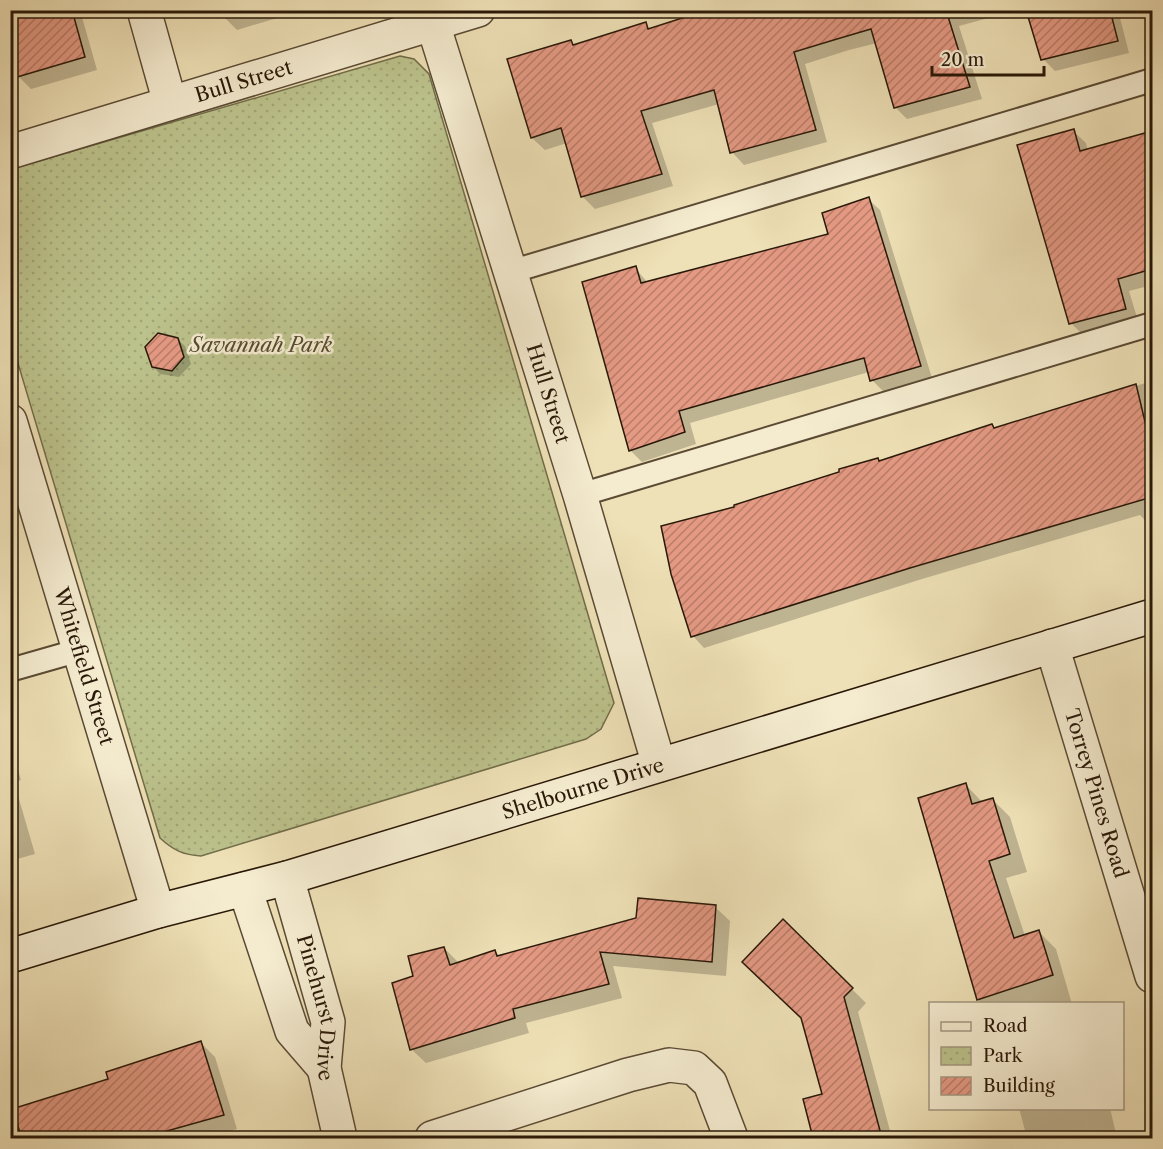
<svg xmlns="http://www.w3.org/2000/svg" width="1163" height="1149" font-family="'Libre Caslon Text',serif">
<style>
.park{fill:url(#park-dots);stroke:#726d4a;stroke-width:1.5}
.shadow{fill:#0003}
.building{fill:url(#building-hatch);stroke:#291808;stroke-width:1.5}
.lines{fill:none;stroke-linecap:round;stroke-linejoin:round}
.service-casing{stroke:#5a4a34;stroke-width:26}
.minor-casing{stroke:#5a4a34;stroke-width:36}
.secondary-casing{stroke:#291808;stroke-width:36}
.service{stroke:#f5ecd0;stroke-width:22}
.minor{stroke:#f5ecd0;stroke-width:33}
.secondary{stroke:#f5ecd0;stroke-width:33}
.labels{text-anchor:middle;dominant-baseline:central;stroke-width:5;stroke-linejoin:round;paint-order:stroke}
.street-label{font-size:20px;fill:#291808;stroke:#f5ecd0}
.park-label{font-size:20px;font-style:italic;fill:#554b30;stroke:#f5ecd0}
</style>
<defs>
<pattern id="park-dots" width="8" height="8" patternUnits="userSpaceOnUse" patternTransform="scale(1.5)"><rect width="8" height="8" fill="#bcc28c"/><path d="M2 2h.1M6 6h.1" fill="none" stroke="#a2a677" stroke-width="1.8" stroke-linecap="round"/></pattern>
<pattern id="building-hatch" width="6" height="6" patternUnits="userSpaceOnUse" patternTransform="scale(1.5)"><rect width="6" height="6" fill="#e49983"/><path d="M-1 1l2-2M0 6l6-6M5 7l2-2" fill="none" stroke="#b97c69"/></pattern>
</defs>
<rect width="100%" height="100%" fill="#efe1b7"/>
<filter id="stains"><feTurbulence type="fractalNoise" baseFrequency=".00333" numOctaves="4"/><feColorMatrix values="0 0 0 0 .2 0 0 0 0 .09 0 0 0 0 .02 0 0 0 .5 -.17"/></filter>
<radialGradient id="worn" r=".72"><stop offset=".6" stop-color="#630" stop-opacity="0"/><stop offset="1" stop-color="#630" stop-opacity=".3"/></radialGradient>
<path class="park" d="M400,56L414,59L429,74L614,703L601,729L586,739L201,856C183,855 173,850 160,838L11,340V169Z"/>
<g class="shadow">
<path d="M10,10H80L97,70L31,89L18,76L14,58L10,59Z"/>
<path d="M222,10H293L294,13L237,30L224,17Z"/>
<path d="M708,10H1018L959,26L982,99L907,119L895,107L877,43L849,50L805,64L827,142L744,165L732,152L719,104L652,123L673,186L595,209L582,196L567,143L545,150L532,138L508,60L571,42L575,46L646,24L651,30Z"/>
<path d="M1028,10H1118L1129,53L1055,71L1043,59Z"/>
<path d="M1073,131L1086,143L1088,151L1152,132V285L1129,291L1138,321L1083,335L1071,323Z"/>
<path d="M868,199L880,210L932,378L884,392L872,380L869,372L690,423L696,444L642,462L630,450L635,268L648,283L830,235Z"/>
<path d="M177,339L185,346L191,364L179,377L160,374L153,366Z"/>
<path d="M1152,381V518L1145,520L1140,515L922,579L704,648L693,636L736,508L878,460L880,462L992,426L995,429Z"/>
<path d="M10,743L21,780L14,782L35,854L10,861Z"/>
<path d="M966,785L983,803L993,800L1010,817L1027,872L1006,878L1025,936L1039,932L1056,949L1072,1004H980L920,799Z"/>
<path d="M715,907L730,921L726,976L613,966L622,998L526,1023L529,1033L426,1063L411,1049L415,977L444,948L459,963L495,951L500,957Z"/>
<path d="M783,921L866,1003L858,1012L892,1138H817L805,1100L824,1095Z"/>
<path d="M201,1043L215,1057L237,1129L205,1138H10V1111L110,1080Z"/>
<path d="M1019,1108H1110L1117,1138H1027Z"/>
</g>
<g class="building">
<path d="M10,10H72L85,57L17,77L10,53Z"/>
<path d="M707,10H946L970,87L894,108L871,29L837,39L794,52L816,130L730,153L714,90L641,111L662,174L581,197L561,128L531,138L507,59L571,40L573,45L646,22L648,29Z"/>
<path d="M1026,10H1110L1118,41L1041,60Z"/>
<path d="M1074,129L1080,151L1152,131V269L1118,279L1126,309L1069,324L1017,145Z"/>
<path d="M869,197L921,366L870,381L864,358L679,411L685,432L629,451L582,282L636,266L641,283L828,234L822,213Z"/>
<path d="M158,333L178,338L184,357L172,371L152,367L145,347Z"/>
<path d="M1136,384L1152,451V497L910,568L691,637L671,574L661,526L734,507V505L839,472V469L878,458L879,461L992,424L994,428Z"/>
<path d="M966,783L972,804L993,798L1010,854L989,861L1014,938L1039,930L1053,975L977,1000L918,798Z"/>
<path d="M638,898L716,905L712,962L600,952L609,984L513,1009L515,1018L410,1050L392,983L413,976L408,956L444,947L450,965L495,950L497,956L636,918Z"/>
<path d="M783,919L853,988L844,997L882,1138H813L803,1099L822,1094L801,1018L742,962Z"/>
<path d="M201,1041L224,1115L142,1138H22L12,1109L108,1079L106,1072Z"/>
</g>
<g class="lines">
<defs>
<g id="service">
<path d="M510,272L1152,80"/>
<path d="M580,495L1152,324"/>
<path d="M10,670L80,650"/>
</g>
<g id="minor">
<path d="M144,10L170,103"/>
<path id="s1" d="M433,24L580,495L659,765"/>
<path id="s2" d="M10,152L478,10"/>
<path id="s3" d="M10,421L158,911"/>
<path id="s4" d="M1052,646L1152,976"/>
<path id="s5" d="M287,878L328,1022L324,1068L340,1138"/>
<path d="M245,889L292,1031L324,1068"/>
<path d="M432,1138L628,1075L669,1065L694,1068L710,1083L731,1138"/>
</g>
<g id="secondary">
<path id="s6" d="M10,956L158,911L287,878L1152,616"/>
</g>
</defs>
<use href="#service" class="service-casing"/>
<use href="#minor" class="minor-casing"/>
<use href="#secondary" class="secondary-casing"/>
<use href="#service" class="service"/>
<use href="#minor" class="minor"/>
<use href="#secondary" class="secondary"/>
</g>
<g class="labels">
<g class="street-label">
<text stroke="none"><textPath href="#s2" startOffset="244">Bull Street</textPath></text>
<text stroke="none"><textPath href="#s1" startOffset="387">Hull Street</textPath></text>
<text stroke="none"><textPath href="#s3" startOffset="256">Whitefield Street</textPath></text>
<text stroke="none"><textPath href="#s6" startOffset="597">Shelbourne Drive</textPath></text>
<text stroke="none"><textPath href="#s4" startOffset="154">Torrey Pines Road</textPath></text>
<text stroke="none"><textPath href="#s5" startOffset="134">Pinehurst Drive</textPath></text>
</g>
<g class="park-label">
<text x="261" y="345">Savannah Park</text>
</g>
</g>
<rect width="1163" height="1149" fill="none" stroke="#efe1b7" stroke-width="36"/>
<rect x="12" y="12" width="1139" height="1125" fill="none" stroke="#291808" stroke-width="3"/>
<rect x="18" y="18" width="1127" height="1113" fill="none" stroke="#291808" stroke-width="1.5"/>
<rect x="929" y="1002" width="195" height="108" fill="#f5ecd0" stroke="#a39780" stroke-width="1.5"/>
<rect x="941" y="1022" width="30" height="9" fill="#f5ecd0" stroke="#a39780" stroke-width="1.5"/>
<text x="983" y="1032" font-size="18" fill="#291808">Road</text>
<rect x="941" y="1047" width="30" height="18" fill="url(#park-dots)" stroke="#a39780" stroke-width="1.5"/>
<text x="983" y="1062" font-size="18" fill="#291808">Park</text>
<rect x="941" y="1077" width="30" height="18" fill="url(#building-hatch)" stroke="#a39780" stroke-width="1.5"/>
<text x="983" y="1092" font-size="18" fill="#291808">Building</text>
<path d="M932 66v9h112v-9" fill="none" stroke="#291808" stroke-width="3"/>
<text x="941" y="66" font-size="18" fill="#291808" stroke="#f5ecd0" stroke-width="4.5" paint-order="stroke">20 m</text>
<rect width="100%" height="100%" filter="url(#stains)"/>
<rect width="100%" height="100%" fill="url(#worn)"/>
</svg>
